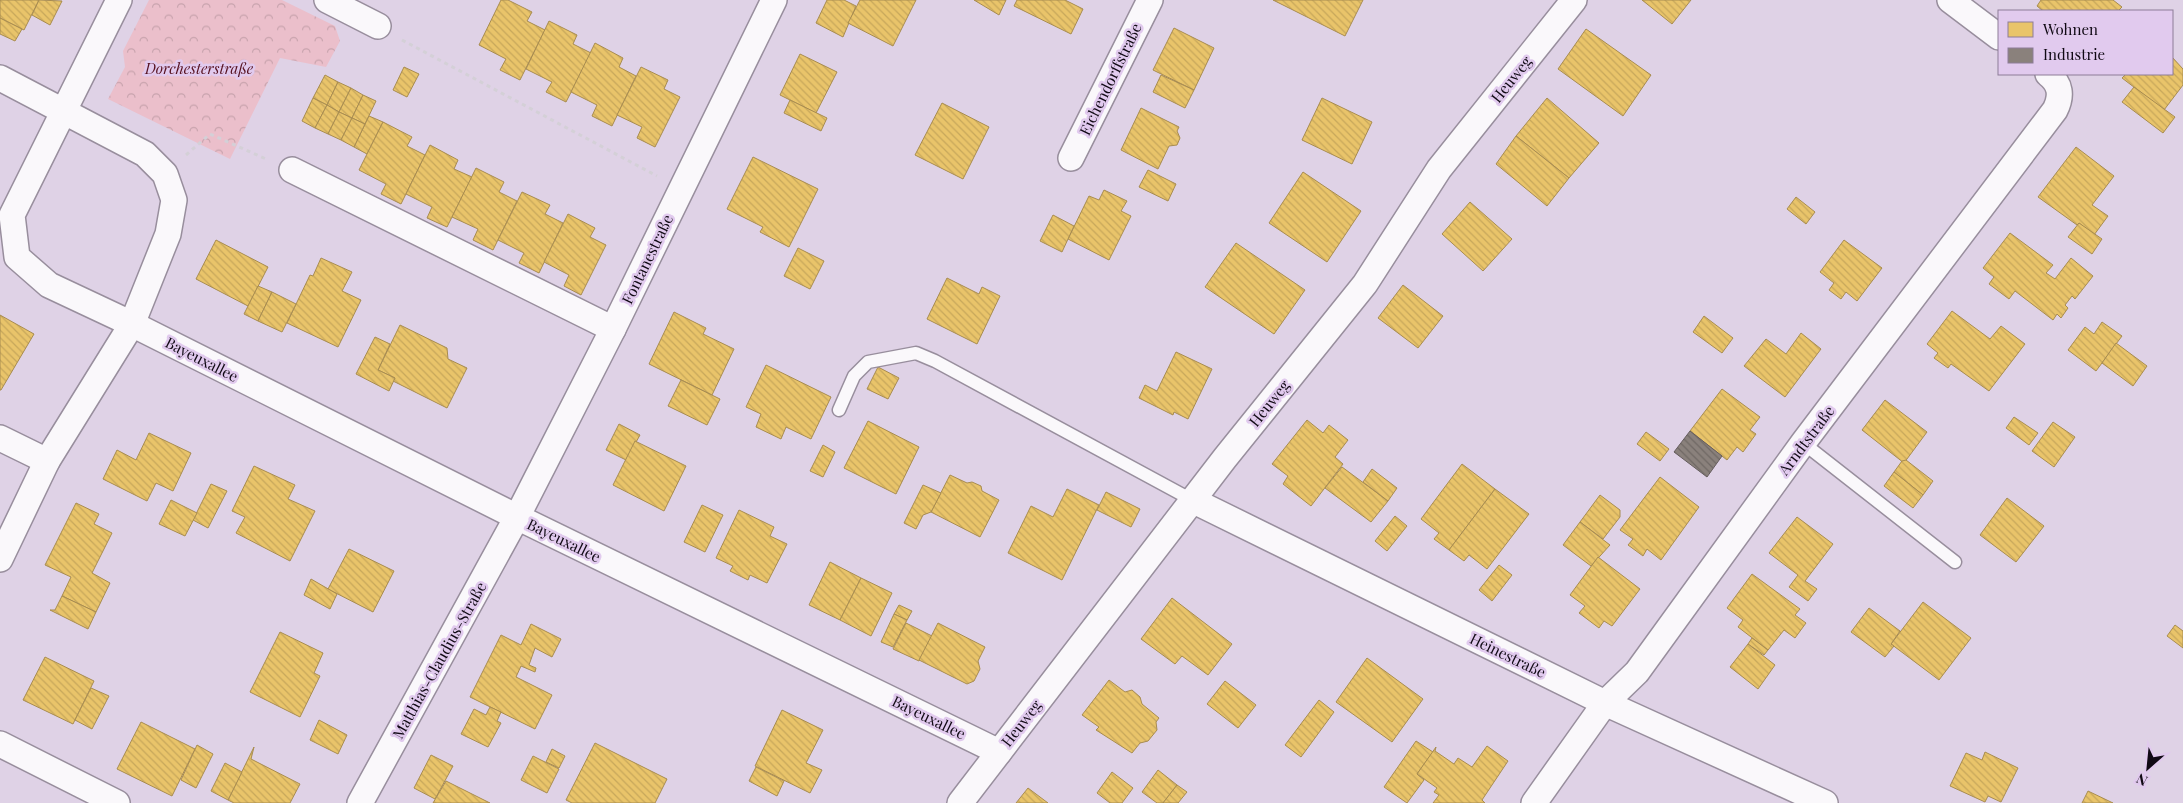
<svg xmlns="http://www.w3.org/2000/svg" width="2183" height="803" font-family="'Playfair Display',serif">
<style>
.park{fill:url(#park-crowns)}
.homes{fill:url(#homes-back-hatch);stroke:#a88c50}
.industry{fill:url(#industry-back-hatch);stroke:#655d5d}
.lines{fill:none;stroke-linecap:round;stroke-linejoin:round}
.service-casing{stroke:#988e9d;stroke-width:15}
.minor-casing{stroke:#988e9d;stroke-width:28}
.path{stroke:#d4d0d7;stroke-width:3;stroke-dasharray:4 4;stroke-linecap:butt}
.service{stroke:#faf8fb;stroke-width:12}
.minor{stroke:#faf8fb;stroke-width:25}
.labels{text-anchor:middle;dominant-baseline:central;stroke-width:5;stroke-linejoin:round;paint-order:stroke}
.park-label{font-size:15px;font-style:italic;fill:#561120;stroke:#e1caee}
.street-label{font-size:15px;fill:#100914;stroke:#e1caee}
</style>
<defs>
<pattern id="park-crowns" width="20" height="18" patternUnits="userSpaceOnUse" patternTransform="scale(1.25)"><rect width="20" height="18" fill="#ebbfcb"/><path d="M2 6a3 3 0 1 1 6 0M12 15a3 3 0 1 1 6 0" fill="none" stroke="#c8a3ad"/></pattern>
<pattern id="homes-back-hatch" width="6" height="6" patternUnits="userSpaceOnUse" patternTransform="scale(1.25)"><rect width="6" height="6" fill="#e9c46a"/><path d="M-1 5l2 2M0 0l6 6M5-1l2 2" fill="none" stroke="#c7a75b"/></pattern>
<pattern id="industry-back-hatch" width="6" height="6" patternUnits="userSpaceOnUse" patternTransform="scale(1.25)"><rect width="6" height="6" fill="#8a817c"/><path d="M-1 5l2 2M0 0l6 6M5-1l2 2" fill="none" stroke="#6f6864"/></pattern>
</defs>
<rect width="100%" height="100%" fill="#dfd2e6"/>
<path class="park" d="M149,0H282L335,26L340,41L326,67L280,58L230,159L108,99L125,67L123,51Z"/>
<g class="homes">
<path d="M0,0H39L24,30L0,18Z"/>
<path d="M39,0L62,1L50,25L32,15Z"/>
<path d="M501,0H508L532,12L527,21L545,30L520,80L500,70L506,59L479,45Z"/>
<path d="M827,0H844L856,6L843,37L816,23Z"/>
<path d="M860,0H916L893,46L848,23Z"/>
<path d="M974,0H1006L999,15Z"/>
<path d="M1017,0H1065L1083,9L1071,34L1014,6Z"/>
<path d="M1273,0H1363L1345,36Z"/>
<path d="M1642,0H1691L1672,24Z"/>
<path d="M2041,0H2113L2122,7L2118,11H2043L2037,6Z"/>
<path d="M0,18L22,29L15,41L0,34Z"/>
<path d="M549,21L577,35L573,44L591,53L566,102L546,92L552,82L526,69Z"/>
<path d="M1174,28L1214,48L1194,90L1153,70Z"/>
<path d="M1586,29L1651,75L1623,116L1558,69Z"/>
<path d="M595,43L623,58L619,67L636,76L612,126L592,116L597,105L571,92Z"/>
<path d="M800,54L837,72L816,113L780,95Z"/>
<path d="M2172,57L2183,69V85L2164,110L2122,78L2126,74H2172Z"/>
<path d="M404,67L419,74L407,97L393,90Z"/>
<path d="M641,67L668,80L664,89L680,97L655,147L637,138L642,127L617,115Z"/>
<path d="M325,75L338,82L327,105L313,98Z"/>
<path d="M1161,75L1194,90L1185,108L1153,92Z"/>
<path d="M338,82L351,88L339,112L327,105Z"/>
<path d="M2134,87L2175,117L2163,133L2122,102Z"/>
<path d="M351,88L363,95L352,118L339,112Z"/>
<path d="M363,95L376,101L365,124L352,118Z"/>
<path d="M313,98L327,105L315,128L302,121Z"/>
<path d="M1322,98L1372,122L1352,164L1302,140Z"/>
<path d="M1547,98L1599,143L1569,178L1516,136Z"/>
<path d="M790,100L827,118L821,131L784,113Z"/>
<path d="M942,103L989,127L963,179L915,155Z"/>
<path d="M327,105L339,112L328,134L315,128Z"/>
<path d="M1141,108L1179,127L1177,131L1180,138L1177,145L1169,146L1158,169L1121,150Z"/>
<path d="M339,112L352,118L341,140L328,134Z"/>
<path d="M369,116L383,122L367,154L354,147Z"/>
<path d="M352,118L365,124L354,147L341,140Z"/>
<path d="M383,122L412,137L407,146L425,155L401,204L381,194L386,184L359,170Z"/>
<path d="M1516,136L1569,178L1547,206L1496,164Z"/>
<path d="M430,145L458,160L454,169L472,177L447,227L427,218L432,207L406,194Z"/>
<path d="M2076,147L2114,176L2092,205L2108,216L2094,235L2079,223L2077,225L2038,197Z"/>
<path d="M753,157L818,189L789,247L760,232L763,227L727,209Z"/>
<path d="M476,168L504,182L499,192L517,201L493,250L473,240L478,229L452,217Z"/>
<path d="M1148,170L1176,184L1168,201L1139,187Z"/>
<path d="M1303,172L1361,211L1327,262L1269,223Z"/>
<path d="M1104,190L1127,201L1121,211L1131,216L1109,260L1068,239L1089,196L1099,200Z"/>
<path d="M522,192L550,205L545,214L563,223L539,273L519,263L524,253L498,240Z"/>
<path d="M1796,197L1815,212L1806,224L1787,209Z"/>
<path d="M1470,202L1512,239L1483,271L1442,234Z"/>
<path d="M568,214L595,228L590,237L606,245L581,295L564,286L569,275L544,262Z"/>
<path d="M1053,215L1074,226L1062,252L1040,241Z"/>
<path d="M2079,223L2102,239L2092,254L2068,237Z"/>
<path d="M2010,233L2053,265L2046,273L2055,279L2071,258L2093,276L2075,299L2072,296L2065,305L2068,308L2061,318L2057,314L2053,320L2015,291L2009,299L1989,284L1994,277L1983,268Z"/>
<path d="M216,240L268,267L248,306L196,279Z"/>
<path d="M1844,240L1882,268L1857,301L1846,292L1841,299L1829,290L1834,283L1820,272Z"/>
<path d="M1236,243L1305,290L1274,334L1205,287Z"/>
<path d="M798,248L824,261L810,289L784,276Z"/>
<path d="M321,258L352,272L342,291L361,300L338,347L287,323L310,275L313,276Z"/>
<path d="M947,278L979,294L982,287L1000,296L977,344L927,319Z"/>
<path d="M1403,285L1443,316L1418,348L1378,318Z"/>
<path d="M258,286L272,292L258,321L244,314Z"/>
<path d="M272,292L296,304L282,332L258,321Z"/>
<path d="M1952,311L1990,339L2001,326L2025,344L1989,391L1951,364L1948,368L1934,358L1938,353L1927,344Z"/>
<path d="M674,312L706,328L703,334L734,349L712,395L649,364Z"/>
<path d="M0,315L34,334L1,390H0Z"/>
<path d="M1704,316L1733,338L1722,353L1693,332Z"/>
<path d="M2102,322L2122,336L2096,371L2068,350L2085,327L2094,334Z"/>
<path d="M400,325L447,348L448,359L467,368L447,408L393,381L395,378L378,370Z"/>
<path d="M1801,333L1821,349L1785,397L1744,366L1766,339L1786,354Z"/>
<path d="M375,337L390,344L378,370L395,378L389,391L356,374Z"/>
<path d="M2116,343L2147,366L2133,386L2102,363Z"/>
<path d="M1176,352L1212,369L1188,419L1174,412L1173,415L1139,398L1145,385L1157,391Z"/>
<path d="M766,365L831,397L811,439L786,427L781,439L756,427L761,414L746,407Z"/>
<path d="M878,367L899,378L888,399L867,389Z"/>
<path d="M681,380L720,399L707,425L668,406Z"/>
<path d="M1722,389L1760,417L1750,430L1756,434L1743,452L1737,447L1727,460L1690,431Z"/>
<path d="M1885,400L1927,432L1904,463L1862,430Z"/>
<path d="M2014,417L2038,433L2029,445L2006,428Z"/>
<path d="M1307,420L1323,433L1329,425L1348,440L1335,457L1343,464L1311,506L1283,484L1288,476L1272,464Z"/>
<path d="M868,421L919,447L896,494L844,468Z"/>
<path d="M2053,422L2075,437L2054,467L2032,451Z"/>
<path d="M619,424L640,435L626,460L606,450Z"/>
<path d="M1646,432L1669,449L1660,461L1637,444Z"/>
<path d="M149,433L191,453L173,491L156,483L147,501L103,479L117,450L136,460Z"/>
<path d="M635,441L686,466L664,511L613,485Z"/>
<path d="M823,445L835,452L823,477L810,471Z"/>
<path d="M1906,460L1933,481L1923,495L1894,472L1902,461Z"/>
<path d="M1462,464L1495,489L1449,550L1434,539L1439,533L1421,519Z"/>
<path d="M254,466L295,485L288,499L315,511L290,561L236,533L245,517L232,511Z"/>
<path d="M1342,467L1388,501L1371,522L1325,488Z"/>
<path d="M1372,469L1397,488L1388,501L1363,482Z"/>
<path d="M1894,472L1923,495L1913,508L1884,486Z"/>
<path d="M950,475L967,483L972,482L981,486L982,491L999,500L980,537L931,512Z"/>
<path d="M1660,477L1699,507L1661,560L1647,549L1643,556L1628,545L1633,539L1620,530Z"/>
<path d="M211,484L227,491L208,528L193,520Z"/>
<path d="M923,485L941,493L931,512L923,515L916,529L904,523Z"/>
<path d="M1067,489L1099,505L1062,580L1008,553L1031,506L1053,517Z"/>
<path d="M1495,489L1529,514L1487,569L1469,555L1464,561L1449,550Z"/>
<path d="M1106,492L1140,509L1131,527L1097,510Z"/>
<path d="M1600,495L1620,510V517L1603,539L1580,522Z"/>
<path d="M2007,498L2044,526L2016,562L1980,535Z"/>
<path d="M171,500L197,513L185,536L159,524Z"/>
<path d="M76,503L99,514L94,524L112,533L92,573L110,583L96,612L62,596L71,577L45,565Z"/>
<path d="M702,505L723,515L705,552L684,542Z"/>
<path d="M739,510L774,527L770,536L787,544L767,583L750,575L748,580L730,571L733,566L716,558Z"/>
<path d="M1395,516L1407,526L1387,551L1375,541Z"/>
<path d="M1797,517L1833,544L1805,581L1817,589L1808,601L1789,587L1798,575L1769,553Z"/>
<path d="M1580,522L1610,545L1591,566L1563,545Z"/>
<path d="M349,549L394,571L373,612L328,589Z"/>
<path d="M1598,557L1640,589L1612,626L1604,621L1599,628L1579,613L1585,606L1570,595Z"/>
<path d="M830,562L861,578L840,620L809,605Z"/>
<path d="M1499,565L1512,575L1492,601L1479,590Z"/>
<path d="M1752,574L1800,609L1795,615L1806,623L1795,638L1784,630L1768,650L1738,627L1743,620L1727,608Z"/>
<path d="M861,578L892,593L871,636L840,620Z"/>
<path d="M311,579L337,594L330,609L304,595Z"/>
<path d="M62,596L96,612L88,629L50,610H55Z"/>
<path d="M1172,598L1232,644L1208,675L1182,656L1175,664L1141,639Z"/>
<path d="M1923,602L1971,638L1939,680L1891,644Z"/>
<path d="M899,605L912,611L907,620L894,614Z"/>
<path d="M1869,608L1900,631L1891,644L1894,646L1885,657L1851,632Z"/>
<path d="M894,614L907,620L893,647L881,642Z"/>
<path d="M906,623L932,636L919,661L893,649Z"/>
<path d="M938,623L985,647L978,661L980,669L974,681L967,684L919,660Z"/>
<path d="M531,624L561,639L552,657L535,648L529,665L536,668L535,672L521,666L516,677L552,695L535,729L470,697L501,635L521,645Z"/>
<path d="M2175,625L2183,631V648L2167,636Z"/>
<path d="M280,632L323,653L314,673L320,676L300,717L250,692Z"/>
<path d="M1752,638L1768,650L1764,655L1748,644Z"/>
<path d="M1748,644L1775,665L1758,689L1730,667Z"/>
<path d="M45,657L94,681L73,724L23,700Z"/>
<path d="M1367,658L1423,699L1392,742L1336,702Z"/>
<path d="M1109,680L1125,692L1132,690L1140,697L1142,704L1159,718L1156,722L1157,730L1148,741L1140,743L1132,753L1096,730L1099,727L1082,715Z"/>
<path d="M1225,681L1256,705L1238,728L1207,704Z"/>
<path d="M91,688L109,696L92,729L75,720Z"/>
<path d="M1319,700L1334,712L1301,757L1285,745Z"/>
<path d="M490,707L501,712L497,721L501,723L488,747L461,734L474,709L486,715Z"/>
<path d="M782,710L823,730L806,763L822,770L810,793L755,766Z"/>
<path d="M319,720L347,735L338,754L310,740Z"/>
<path d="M141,722L195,749L172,796L117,769Z"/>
<path d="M1416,741L1433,752L1417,774L1424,780L1407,803L1384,787Z"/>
<path d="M595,743L667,779L655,803H572L566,800Z"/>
<path d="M197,745L213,754L196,788L181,780Z"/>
<path d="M1487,746L1508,761L1482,800L1485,803H1433L1439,795L1434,792L1437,788L1417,774L1436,747L1435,751L1454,764L1458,758L1472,767Z"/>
<path d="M254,747L251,759L300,784L290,803H234L228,800Z"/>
<path d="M552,749L565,756L559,768L546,762Z"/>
<path d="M1985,752L2018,768L2001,802L1988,796L1985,802L1950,786L1966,753L1982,760Z"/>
<path d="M431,755L453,766L435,799L414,788Z"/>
<path d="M533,756L559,769L547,793L521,780Z"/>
<path d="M225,763L242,772L228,800L211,791Z"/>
<path d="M756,767L784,781L777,796L749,781Z"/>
<path d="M1158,770L1177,785L1163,803H1157L1142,792Z"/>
<path d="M1112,772L1133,788L1122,803H1110L1097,793Z"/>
<path d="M446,781L490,803H433Z"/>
<path d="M1177,785L1187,792L1178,803H1163Z"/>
<path d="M1028,788L1048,803H1016Z"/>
<path d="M2088,791L2113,803H2082Z"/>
</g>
<path class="industry" d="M1690,431L1722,456L1707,477L1674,452Z"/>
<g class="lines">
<defs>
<g id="service">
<path d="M839,410L854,376L868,362L916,353L935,361L1194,501"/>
<path d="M1803,443L1955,562"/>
</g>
<g id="minor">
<path d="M119,0L12,215L17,257L49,285L132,324L517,517L999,752"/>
<path d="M327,0L378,26"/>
<path d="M1950,0L1999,37"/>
<path d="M0,78L145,154L165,174L174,200L168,234L132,324L47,461L0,559"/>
<path d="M1071,158L1150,0"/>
<path d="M292,170L613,329"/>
<path d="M0,438L47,461"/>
<path d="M1194,501L1605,703L1825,803"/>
<path d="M0,744L117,803"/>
<path d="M360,803L517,517L613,329L774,0"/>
<path d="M960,803L1225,458L1365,284L1439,169L1574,0"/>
<path d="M1534,803L1605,703L1637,672L1803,443L2055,110C2062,96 2061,84 2048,74"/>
</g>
</defs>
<use href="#service" class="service-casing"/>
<use href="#minor" class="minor-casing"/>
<g class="path">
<path d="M402,40L657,176"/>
<path d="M186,155L210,134L266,159"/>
</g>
<use href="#service" class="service"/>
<use href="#minor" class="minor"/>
</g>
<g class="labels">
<g class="park-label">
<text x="199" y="68">Dorchesterstraße</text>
</g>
<g class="street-label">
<text transform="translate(1110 79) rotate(-64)">Eichendorffstraße</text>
<text transform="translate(1511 79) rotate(-51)">Heuweg</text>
<text transform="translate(647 259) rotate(-64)">Fontanestraße</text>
<text transform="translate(202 359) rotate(27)">Bayeuxallee</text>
<text transform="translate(1269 403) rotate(-51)">Heuweg</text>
<text transform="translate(1806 440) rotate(-53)">Arndtstraße</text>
<text transform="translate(564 540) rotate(26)">Bayeuxallee</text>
<text transform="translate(1508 655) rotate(26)">Heinestraße</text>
<text transform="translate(439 660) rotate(-61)">Matthias-Claudius-Straße</text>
<text transform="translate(929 717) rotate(26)">Bayeuxallee</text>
<text transform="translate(1021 723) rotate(-52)">Heuweg</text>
</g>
</g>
<rect x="1998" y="10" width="175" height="65" fill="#e1caee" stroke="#8d7d97"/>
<rect x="2008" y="22" width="25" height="15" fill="#e9c46a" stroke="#8d7d97"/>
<text x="2043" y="35" font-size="15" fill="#100914">Wohnen</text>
<rect x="2008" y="48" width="25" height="15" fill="#8a817c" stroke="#8d7d97"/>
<text x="2043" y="60" font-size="15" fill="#100914">Industrie</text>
<g transform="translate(2148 768) rotate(207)" stroke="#e1caee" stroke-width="4" paint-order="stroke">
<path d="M0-4L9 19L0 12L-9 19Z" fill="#100914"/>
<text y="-8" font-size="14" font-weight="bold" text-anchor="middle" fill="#100914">N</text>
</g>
</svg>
